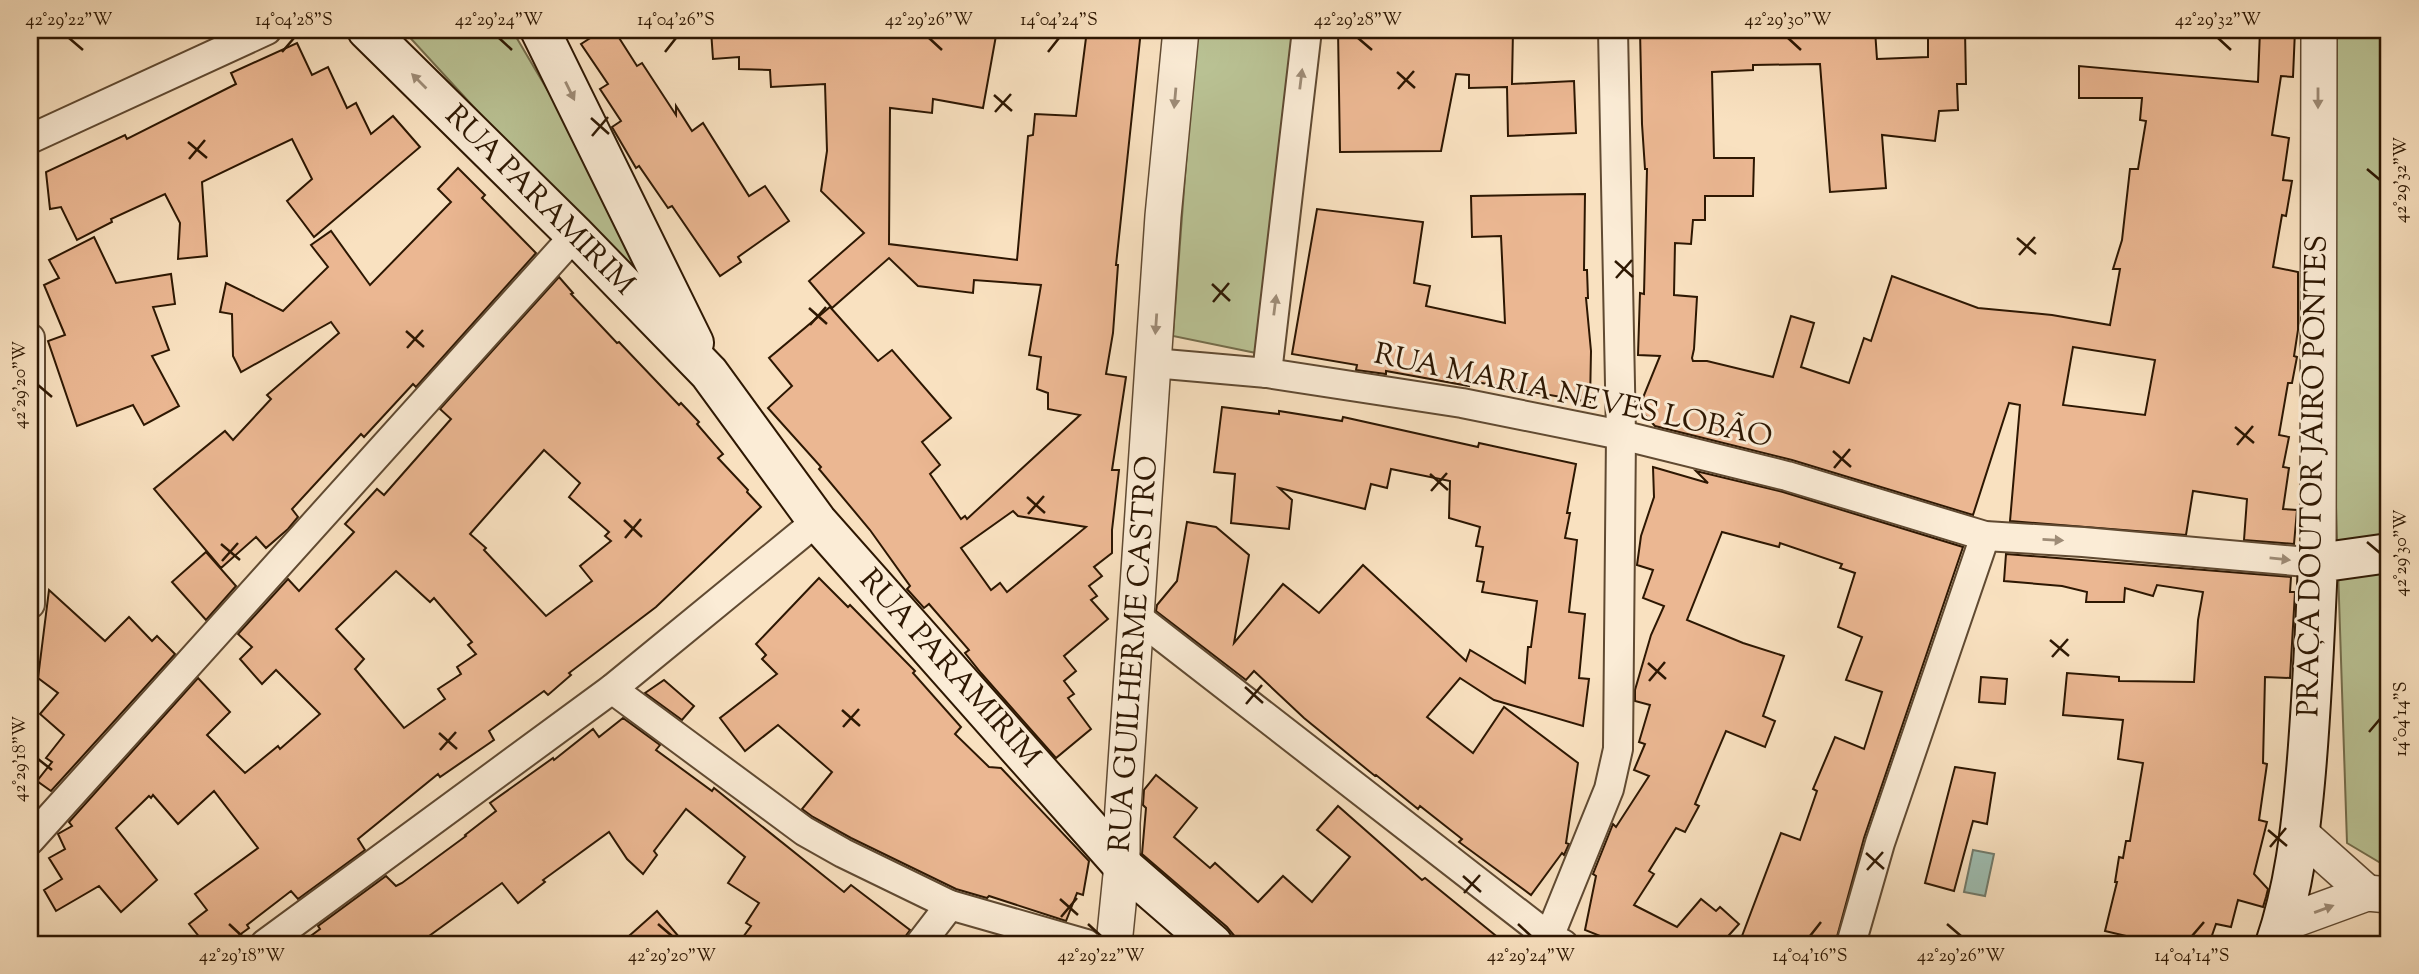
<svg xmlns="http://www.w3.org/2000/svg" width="2419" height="974" font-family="'Sorts Mill Goudy',serif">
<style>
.green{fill:#bac395;stroke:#746d4c;stroke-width:2}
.water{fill:#9ebeb2;stroke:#717b6c;stroke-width:2}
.building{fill:#ebb792;stroke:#2d1702;stroke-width:2;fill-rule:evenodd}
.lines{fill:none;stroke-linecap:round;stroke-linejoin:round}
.minor-casing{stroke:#604a32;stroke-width:32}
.tertiary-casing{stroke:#604a32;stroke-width:38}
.secondary-casing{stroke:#2d1702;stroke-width:42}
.minor{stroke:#fbecd6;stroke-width:28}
.tertiary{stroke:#fbecd6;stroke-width:35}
.secondary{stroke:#fbecd6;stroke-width:38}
.oneway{fill:#9e8c77}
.ticks{fill:none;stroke:#2d1702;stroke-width:2.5}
.labels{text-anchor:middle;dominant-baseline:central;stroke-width:6;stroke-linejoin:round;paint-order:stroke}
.street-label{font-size:30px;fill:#2d1702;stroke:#fbecd6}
.neatline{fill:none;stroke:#2d1702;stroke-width:2.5}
.ticks-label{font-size:18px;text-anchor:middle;fill:#2d1702}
</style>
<rect width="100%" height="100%" fill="#f9e1c0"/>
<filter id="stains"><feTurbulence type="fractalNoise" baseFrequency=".00286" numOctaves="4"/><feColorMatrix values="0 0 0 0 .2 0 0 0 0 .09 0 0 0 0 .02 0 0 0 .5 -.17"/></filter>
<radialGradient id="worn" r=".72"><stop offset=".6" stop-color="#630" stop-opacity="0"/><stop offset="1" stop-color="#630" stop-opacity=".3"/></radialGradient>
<g class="green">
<path d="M403,30H512L708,362Z"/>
<path d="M1196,30H1295L1256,353L1173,336Z"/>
<path d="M2331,30H2389V868L2347,843L2332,385Z"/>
</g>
<path class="water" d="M1973,850L1994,854L1985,896L1964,892Z"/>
<g class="building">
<path d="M603,30H614L637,66L642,63L676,115V106L692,131L703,123L749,196L765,186L789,221L738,257L741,262L720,276L672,206L668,208L639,166L636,168L612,127L621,121L600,89L608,84L581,44Z"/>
<path d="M711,30H997L983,108L933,99L932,113L890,108L889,244L1017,260L1028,136L1033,135L1035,114L1076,116L1087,30H1141L1116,265H1118L1113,333L1106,374L1126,377L1112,470H1119L1112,530V553L1094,567L1102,576L1089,586L1097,596L1091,600L1108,619L1064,656L1076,671L1064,681L1074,694L1068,698L1091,729L1056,758L981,673L965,653L969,650L929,604L924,608L907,589L910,586L870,530L819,469L821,467L768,408L792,386L769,358L830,307L878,361L892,350L951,418L922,442L940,465L930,474L961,519L965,516L967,519L1080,415L1048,409V393L1037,389L1041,357L1029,355L1041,285L974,280L973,293L918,286L889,258L832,308L809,281L864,233L821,191L827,151L825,84L771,87L770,70L739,69V57L713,59ZM1013,511L1018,516L1086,527L1007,592L1000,583L991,590L961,548Z"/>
<path d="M1338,30H1513L1512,84L1574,81L1576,133L1508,136L1507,87L1469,88V75L1456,74L1441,151L1340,152Z"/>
<path d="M1640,30H1875L1877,59L1928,57V30H1965L1966,84H1957L1958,110L1939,111L1935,141L1882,135L1886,188L1830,192L1820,64L1753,65V70L1712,72L1714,158H1754L1753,196H1705V220H1693L1691,244L1675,243L1674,295L1697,297L1694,349L1692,358L1693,361H1707L1773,377L1791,316L1814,323L1801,367L1849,383L1864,338L1871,341L1892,276L1978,308L2052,315L2110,325L2120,269H2113L2122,240L2130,169H2138L2146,121L2140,120L2142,98H2079V66L2258,82L2260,30H2295L2293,77L2281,76L2272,135L2289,138L2283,180L2292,181L2286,216L2282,215L2273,267L2298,272V330L2294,356L2297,357L2292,383H2288L2279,435L2289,437L2283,467L2289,468L2283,509L2297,510L2294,544L2244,540L2247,499L2193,491L2186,535L2010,521L2020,405L2009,403L1973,515L1792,460L1655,426L1643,413L1640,405L1660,356L1638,355L1640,293L1644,294L1647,169H1645L1642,124ZM2073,347L2155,360L2145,415L2063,405Z"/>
<path d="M297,43L312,75L328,67L347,108L356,103L371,134L393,116L420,147L314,237L287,201L312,179L292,139L202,182L207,256L178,259L180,223L165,194L111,219L112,222L77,240L61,207L50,209L46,172L125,135L127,139L236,84L231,73Z"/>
<path d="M458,168L485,195L482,198L536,253L416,387L413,384L364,437L361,434L292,509L298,517L288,529L266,548L256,537L221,568L154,489L225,431L233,440L271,399L267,395L339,333L331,322L241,372L233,356L232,314L220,312L226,283L283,311L328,267L311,245L331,231L370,285L451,202L438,189Z"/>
<path d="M1585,194L1584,270H1587L1588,298H1586L1591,351L1590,402L1470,381L1469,386L1386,371V374L1356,370L1357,365L1292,354L1317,209L1423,222L1414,283L1430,286L1426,306L1505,323L1501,236L1472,237L1471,196Z"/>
<path d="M94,237L116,283L171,274L175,304L153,307L169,350L152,356L179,406L144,425L133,405L77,426L48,341L65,335L44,285L59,278L49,260Z"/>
<path d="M559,277L573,293L571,294L617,343L619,342L679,405L681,403L699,422L697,424L723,454L718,458L748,490L747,492L761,507L656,607L569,673L571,675L548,695L544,691L489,731L494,740L440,777L438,774L358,839L365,850L298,899L291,891L247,925L249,928L227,944H205L189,924L207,910L195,894L258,848L214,791L178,824L153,795L151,798L149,796L116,828L157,880L121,912L99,886L56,911L44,890L62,879L49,858L65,849L58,834L72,826L69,822L198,678L230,712L207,735L245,773L278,746L280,749L320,714L276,670L262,684L240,659L252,647L238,634L288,579L299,591L354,532L345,524L377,489L384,495L451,419L440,409ZM544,450L580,483L569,497L609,532L605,536L611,541L580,566L592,581L546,616L484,550L486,548L470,534ZM396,571L430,602L434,598L472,642L468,645L476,654L457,667L461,674L438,689L445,699L404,728L355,669L364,659L336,629Z"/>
<path d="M1222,407L1279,414V411L1342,421L1343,417L1478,447L1479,443L1576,464L1567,513H1570L1565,538L1577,540L1569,612L1585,614L1579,678L1589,679L1583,726L1494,700L1460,678L1427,717L1473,753L1504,707L1578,763L1566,843L1569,844L1564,855L1562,853L1531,895L1459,842L1462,839L1420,806L1418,809L1376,775L1375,776L1304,718L1254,671L1246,680L1156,611L1157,605L1177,581L1187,522L1216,527L1249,555L1234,643L1283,584L1319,613L1363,565L1466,661L1470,650L1525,683L1528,647H1531L1537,601L1482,592L1484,582L1477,581L1483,547L1476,546L1480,527L1449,518L1450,481L1391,469L1387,488L1371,484L1365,509L1279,488L1292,500L1289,529L1231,523L1235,474L1214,472Z"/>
<path d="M1653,467L1708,483L1696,471L1783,492L1963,547L1864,838L1835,944H1739L1781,833L1800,840L1817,791L1813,789L1835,737L1864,749L1882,692L1846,680L1862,637L1838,627L1855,573L1840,568L1842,564L1780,543L1779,547L1722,532L1687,620L1743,643L1784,656L1763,716L1775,721L1765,747L1726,731L1695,804L1699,806L1685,832L1676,828L1649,871L1654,874L1634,905L1677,927L1701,899L1716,911L1720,907L1739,924L1721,944H1620L1585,930L1596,876L1593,874L1613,824L1616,827L1649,776L1634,770L1645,744L1639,742L1650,705L1635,701V690L1651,635L1664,606L1643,598L1653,570L1637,565L1641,536L1654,497Z"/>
<path d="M206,552L236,586L206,620L172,582Z"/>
<path d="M2006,554L2291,577L2290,592H2295L2290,678L2265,677L2263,763L2267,764L2259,820L2267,822L2254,874L2268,889L2266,897L2263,907L2238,900L2231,927L2216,924L2209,944H2160L2105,931L2117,882H2115L2119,857L2123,858L2126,841H2130L2143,763L2118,759L2123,720L2063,715L2067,673L2119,677V681L2194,682L2198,620L2203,592L2157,585L2153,596L2125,588L2124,602H2086L2087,592L2062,586L2004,581Z"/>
<path d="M819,578L848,607L850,605L915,671L913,673L961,727L955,734L989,767L1001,768L1089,861L1083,895L1077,893L1066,921L989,896L987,898L956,889L851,838L813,817L802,809L832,772L778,725L745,751L720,718L777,674L762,659L766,655L756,644Z"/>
<path d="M49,590L105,641L129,617L152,641L157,636L175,654L51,791L37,781L52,762L46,758L64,735L40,714L58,693L38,678Z"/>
<path d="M1981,677L2007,679L2005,704L1979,702Z"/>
<path d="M664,680L694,706L682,720L645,693Z"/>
<path d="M623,718L660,745L656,750L712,791L714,788L844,892L851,885L910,930L900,944H738L751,926L746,923L759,903L728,883L745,857L686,809L654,851L657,855L643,874L627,859L609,832L543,880L545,882L518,903L502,883L418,944H300L320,929L318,926L386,876L396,886L402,883L466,836L465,835L496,811L490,803L553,758L554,760L593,729L599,737Z"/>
<path d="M1955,767L1995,773L1987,824L1973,821L1954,891L1925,883Z"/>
<path d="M1156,775L1197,808L1174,837L1210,868L1215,863L1258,902L1283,876L1312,902L1350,857L1317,830L1338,806L1422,880L1425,878L1506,944H1241L1227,927L1142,854L1146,808L1143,805L1144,790Z"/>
<path d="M657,911L685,944H620Z"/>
</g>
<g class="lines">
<defs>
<g id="minor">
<path d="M30,139L267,30"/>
<path d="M30,338V604"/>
<path d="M1153,363L1267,373L1462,403L1621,435L1787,476L1985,536L2083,542L2318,563"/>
<path d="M1267,373L1307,30"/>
<path d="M1137,617L1549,937L1563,944"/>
<path d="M612,689L804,831L843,853L950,905L1086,944"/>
<path d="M30,840L575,235"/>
<path d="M1549,937L1609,789L1618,749L1621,435L1613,30"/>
<path d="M265,944L612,689L817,521"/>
<path d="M920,944L950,905"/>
<path d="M1851,944L1880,843L1985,536"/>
</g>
<g id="tertiary">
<path d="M2318,563L2319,30"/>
<path d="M2301,834L2367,893"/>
<path d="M2282,924L2367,893L2389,895"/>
<path d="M1114,944L1122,865V823L1163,216L1181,30"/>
</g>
<g id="secondary">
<path d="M367,30L575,235L709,373L817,521L1122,865L1213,944"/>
<path d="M540,30L694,343"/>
<path d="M2275,944C2294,889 2301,829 2306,771C2312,702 2315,632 2318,563L2389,553"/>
</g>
</defs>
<use href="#minor" class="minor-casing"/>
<use href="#tertiary" class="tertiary-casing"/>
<use href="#secondary" class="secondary-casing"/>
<use href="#minor" class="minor"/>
<use href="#tertiary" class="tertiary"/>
<use href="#secondary" class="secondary"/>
</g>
<defs><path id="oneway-solid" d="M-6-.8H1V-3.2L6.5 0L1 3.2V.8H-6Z" transform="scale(1.75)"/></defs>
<g class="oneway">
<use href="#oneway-solid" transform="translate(1301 79) rotate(-83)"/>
<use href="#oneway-solid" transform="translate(419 81) rotate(-135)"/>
<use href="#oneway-solid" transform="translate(570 91) rotate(64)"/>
<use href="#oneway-solid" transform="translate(1175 98) rotate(95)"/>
<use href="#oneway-solid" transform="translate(2318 98) rotate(90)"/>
<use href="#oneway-solid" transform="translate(1275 305) rotate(-83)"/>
<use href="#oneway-solid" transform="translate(1156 324) rotate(94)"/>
<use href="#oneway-solid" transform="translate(2053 540) rotate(3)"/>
<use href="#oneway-solid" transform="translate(2280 559) rotate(6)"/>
<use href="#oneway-solid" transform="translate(2324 909) rotate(-20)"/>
</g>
<path class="ticks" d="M69,38L83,50M499,38L512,50M929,38L942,50M1358,38L1372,50M1788,38L1801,50M2218,38L2231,50M282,52L294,38M665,52L676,38M1048,52L1059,38M1397,72L1415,88M1398,89L1414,71M994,95L1012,111M995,112L1011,94M591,118L609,134M592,136L608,117M188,142L207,158M189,159L205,140M2367,169L2380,180M2017,238L2036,254M2019,255L2035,237M1615,261L1633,277M1616,278L1632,260M1212,284L1230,301M1213,302L1229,283M809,308L827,324M810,325L826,307M406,331L424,347M407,348L423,330M38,385L52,397M2235,427L2254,443M2237,445L2253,426M1833,451L1851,467M1834,468L1850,449M1430,474L1448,490M1431,491L1447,473M1027,497L1045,513M1028,514L1044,496M624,520L642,537M625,538L641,519M2367,542L2380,553M221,544L240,560M222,561L238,543M2050,640L2069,656M2052,657L2068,639M1648,663L1666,679M1649,681L1665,662M1245,687L1263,703M1246,704L1262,685M842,710L860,726M843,727L859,709M2369,732L2380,719M439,733L457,749M440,750L456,732M38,759L52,770M2268,830L2287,846M2270,847L2286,828M1866,853L1884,869M1867,870L1883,852M1463,876L1481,892M1464,893L1480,875M1060,899L1078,915M1061,917L1077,898M229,924L242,936M658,924L672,936M1088,924L1101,936M1518,924L1531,936M1947,924L1961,936M1810,936L1821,922M2192,936L2204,922"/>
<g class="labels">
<g class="street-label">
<text transform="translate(539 201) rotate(45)">RUA PARAMIRIM</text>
<text transform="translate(1573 397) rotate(12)">RUA MARIA NEVES LOBÃO</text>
<text transform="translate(2314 476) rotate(-89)">PRAÇA DOUTOR JAIRO PONTES</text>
<text transform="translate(1135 654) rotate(-86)">RUA GUILHERME CASTRO</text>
<text transform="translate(949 669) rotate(48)">RUA PARAMIRIM</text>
</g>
</g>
<rect width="2419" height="974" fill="none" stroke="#f9e1c0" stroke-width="77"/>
<rect x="38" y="38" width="2342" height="898" class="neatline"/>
<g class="ticks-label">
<text x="69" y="25">42°29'22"W</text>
<text x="294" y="25">14°04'28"S</text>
<text x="499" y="25">42°29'24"W</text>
<text x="676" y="25">14°04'26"S</text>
<text x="929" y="25">42°29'26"W</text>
<text x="1059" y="25">14°04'24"S</text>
<text x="1358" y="25">42°29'28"W</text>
<text x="1788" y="25">42°29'30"W</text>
<text x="2218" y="25">42°29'32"W</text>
<text transform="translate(2400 180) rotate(-90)" y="6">42°29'32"W</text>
<text transform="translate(19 385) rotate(-90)" y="6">42°29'20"W</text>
<text transform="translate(2400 553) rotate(-90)" y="6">42°29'30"W</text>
<text transform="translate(2400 719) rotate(-90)" y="6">14°04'14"S</text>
<text transform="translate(19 759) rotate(-90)" y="6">42°29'18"W</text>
<text x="242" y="961">42°29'18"W</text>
<text x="672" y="961">42°29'20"W</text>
<text x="1101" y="961">42°29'22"W</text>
<text x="1531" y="961">42°29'24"W</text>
<text x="1810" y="961">14°04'16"S</text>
<text x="1961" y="961">42°29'26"W</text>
<text x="2192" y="961">14°04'14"S</text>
</g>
<rect width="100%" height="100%" filter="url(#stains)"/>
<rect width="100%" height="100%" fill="url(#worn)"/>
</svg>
